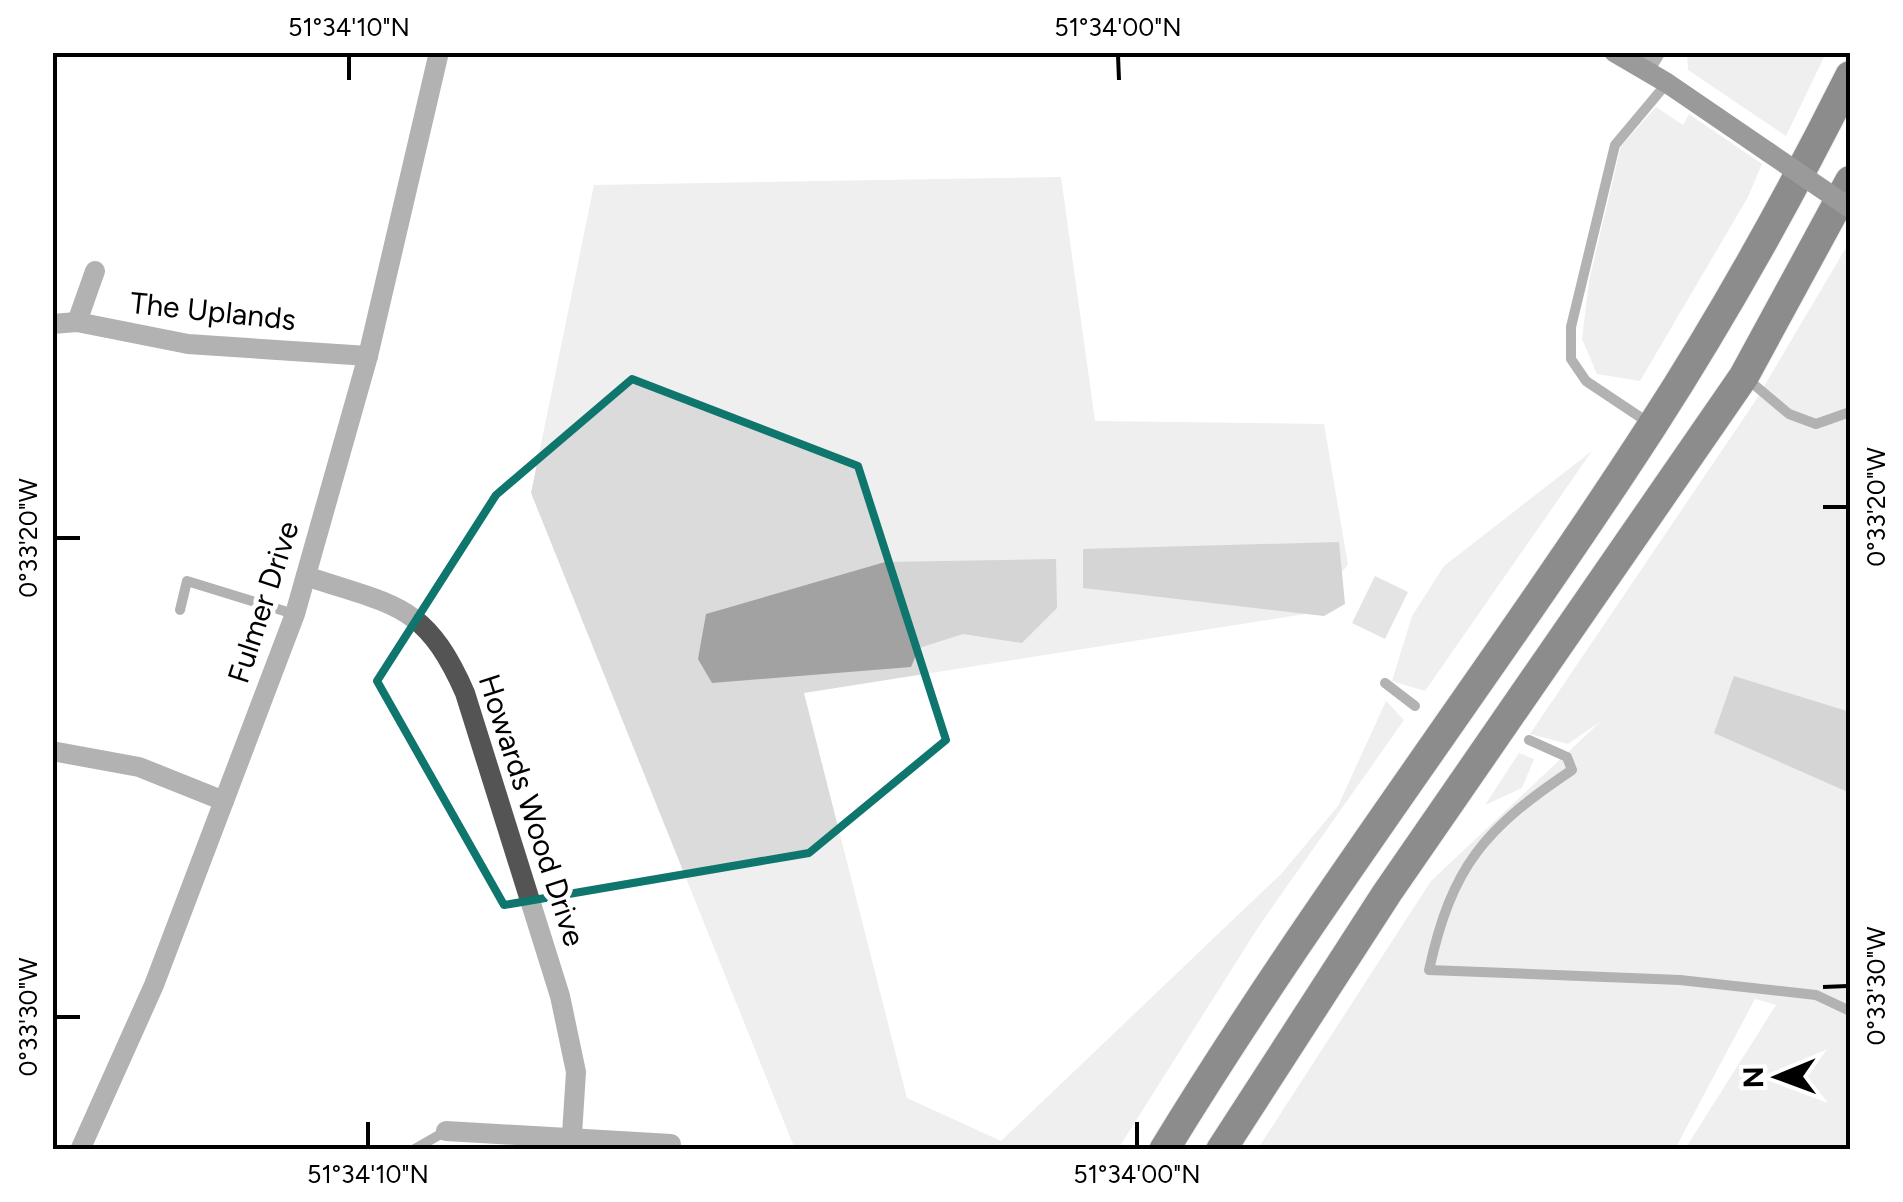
<svg xmlns="http://www.w3.org/2000/svg" width="1903" height="1202" font-family="Figtree,sans-serif">
<style>
.green{fill:#dbdbdb}
.water{fill:#a2a2a2}
.building{fill:#c4c4c4}
.lines{fill:none;stroke-linecap:round;stroke-linejoin:round}
.highway-casing{stroke:#dbdbdb;stroke-width:32}
.lane{stroke:#545454;stroke-width:10}
.street{stroke:#545454;stroke-width:20}
.secondary{stroke:#212121;stroke-width:20}
.highway{stroke:#000;stroke-width:30}
.secondary-bridge{stroke:#212121;stroke-width:20}
.marked{fill:none;stroke:#0f766e;stroke-width:8;stroke-linejoin:round}
.ticks{fill:none;stroke:#000;stroke-width:4}
.labels{text-anchor:middle;dominant-baseline:central;stroke-width:10;stroke-linejoin:round;paint-order:stroke}
.street-label{font-size:30px;fill:#000;stroke:#fff}
.neatline{fill:none;stroke:#000;stroke-width:4}
.ticks-label{font-size:25px;text-anchor:middle;fill:#000}
</style>
<rect width="100%" height="100%" fill="#fff"/>
<g class="green">
<path d="M1687,53V52L1826,53L1786,136L1688,70Z"/>
<path d="M1656,107L1683,125L1689,114L1762,164L1748,197L1640,381L1597,374L1582,339L1589,281L1621,146Z"/>
<path d="M1061,177L1095,421L1324,424L1348,565L1305,614L804,693L907,1098L1001,1141L1281,874L1338,806L1386,701L1404,720L1259,926L1118,1149H795L531,493L594,185Z"/>
<path d="M1850,241V1149H1685L1776,1005L1755,999L1675,1149L1257,1150L1431,881L1601,721L1568,744L1530,734L1754,403Z"/>
<path d="M1592,451L1425,691L1392,681L1412,616L1444,566Z"/>
<path d="M1519,753L1534,759L1522,788L1485,805Z"/>
</g>
<g class="water">
<path d="M1339,542L1345,604L1324,616L1083,588V549Z"/>
<path d="M1056,559L1057,608L1022,643L963,634L919,648L911,667L712,683L698,659L706,614L885,562Z"/>
<path d="M1734,676L1850,712V793L1714,733Z"/>
</g>
<path class="building" d="M1375,576L1408,592L1385,639L1352,623Z"/>
<g class="lines">
<defs>
<g id="highway">
<path d="M1164,1150C1316,901 1494,670 1652,426C1725,313 1790,196 1850,76"/>
<path d="M1221,1150L1387,893L1744,376L1850,181"/>
</g>
</defs>
<use href="#highway" class="highway-casing"/>
<g class="lane">
<path d="M1745,377L1789,414L1816,424L1850,412"/>
<path d="M1652,425L1586,381L1571,359V327L1615,145L1667,83"/>
<path d="M180,610L187,581L294,614"/>
<path d="M1385,683L1415,706"/>
<path d="M1529,740L1567,757L1572,770C1484,829 1452,866 1429,970L1680,980L1816,995L1850,1011"/>
<path d="M413,1150L446,1131"/>
</g>
<g class="street">
<path d="M1645,69L1655,52"/>
<path d="M77,322L95,271"/>
<path d="M52,324L77,322L188,344L368,356"/>
<path d="M306,576C394,606 425,602 465,693L560,996L576,1072L571,1150"/>
<path d="M52,751L139,767L224,801"/>
<path d="M446,1131L671,1144"/>
<path d="M80,1150L154,985L295,614L368,356L439,52"/>
</g>
<path class="secondary" d="M1614,52L1667,83L1768,152"/>
<use href="#highway" class="highway"/>
<path class="secondary-bridge" d="M1768,152L1850,208"/>
</g>
<path d="M0 0H1903V1202H0ZM632,379L858,466L946,740L809,853L504,905L377,681L496,495Z" fill="#fff" fill-opacity=".55" fill-rule="evenodd"/>
<path class="marked" d="M632,379L858,466L946,740L809,853L504,905L377,681L496,495Z"/>
<path class="ticks" d="M349,55V80M1118,55L1119,80M1823,507H1848M55,538H80M1823,987L1848,986M55,1017H80M368,1122V1147M1137,1122V1147"/>
<g class="labels">
<g class="street-label">
<text transform="translate(213 311) rotate(6)">The Uplands</text>
<text transform="translate(263 602) rotate(-72)">Fulmer Drive</text>
<text transform="translate(532 810) rotate(72)">Howards Wood Drive</text>
</g>
</g>
<rect width="1903" height="1202" fill="none" stroke="#ffffff" stroke-width="110"/>
<g transform="translate(1778 1077) rotate(269)" stroke="#ffffff" stroke-width="8" paint-order="stroke">
<path d="M0-8L18 38L0 25L-18 38Z" fill="#000000"/>
<text y="-15" font-size="28" font-weight="bold" text-anchor="middle" fill="#000000">N</text>
</g>
<rect x="55" y="55" width="1793" height="1092" class="neatline"/>
<g class="ticks-label">
<text x="349" y="36">51°34'10"N</text>
<text x="1118" y="36">51°34'00"N</text>
<text transform="translate(1876 507) rotate(-90)" y="9">0°33'20"W</text>
<text transform="translate(28 538) rotate(-90)" y="9">0°33'20"W</text>
<text transform="translate(1876 986) rotate(-90)" y="9">0°33'30"W</text>
<text transform="translate(28 1017) rotate(-90)" y="9">0°33'30"W</text>
<text x="368" y="1183">51°34'10"N</text>
<text x="1137" y="1183">51°34'00"N</text>
</g>
</svg>
